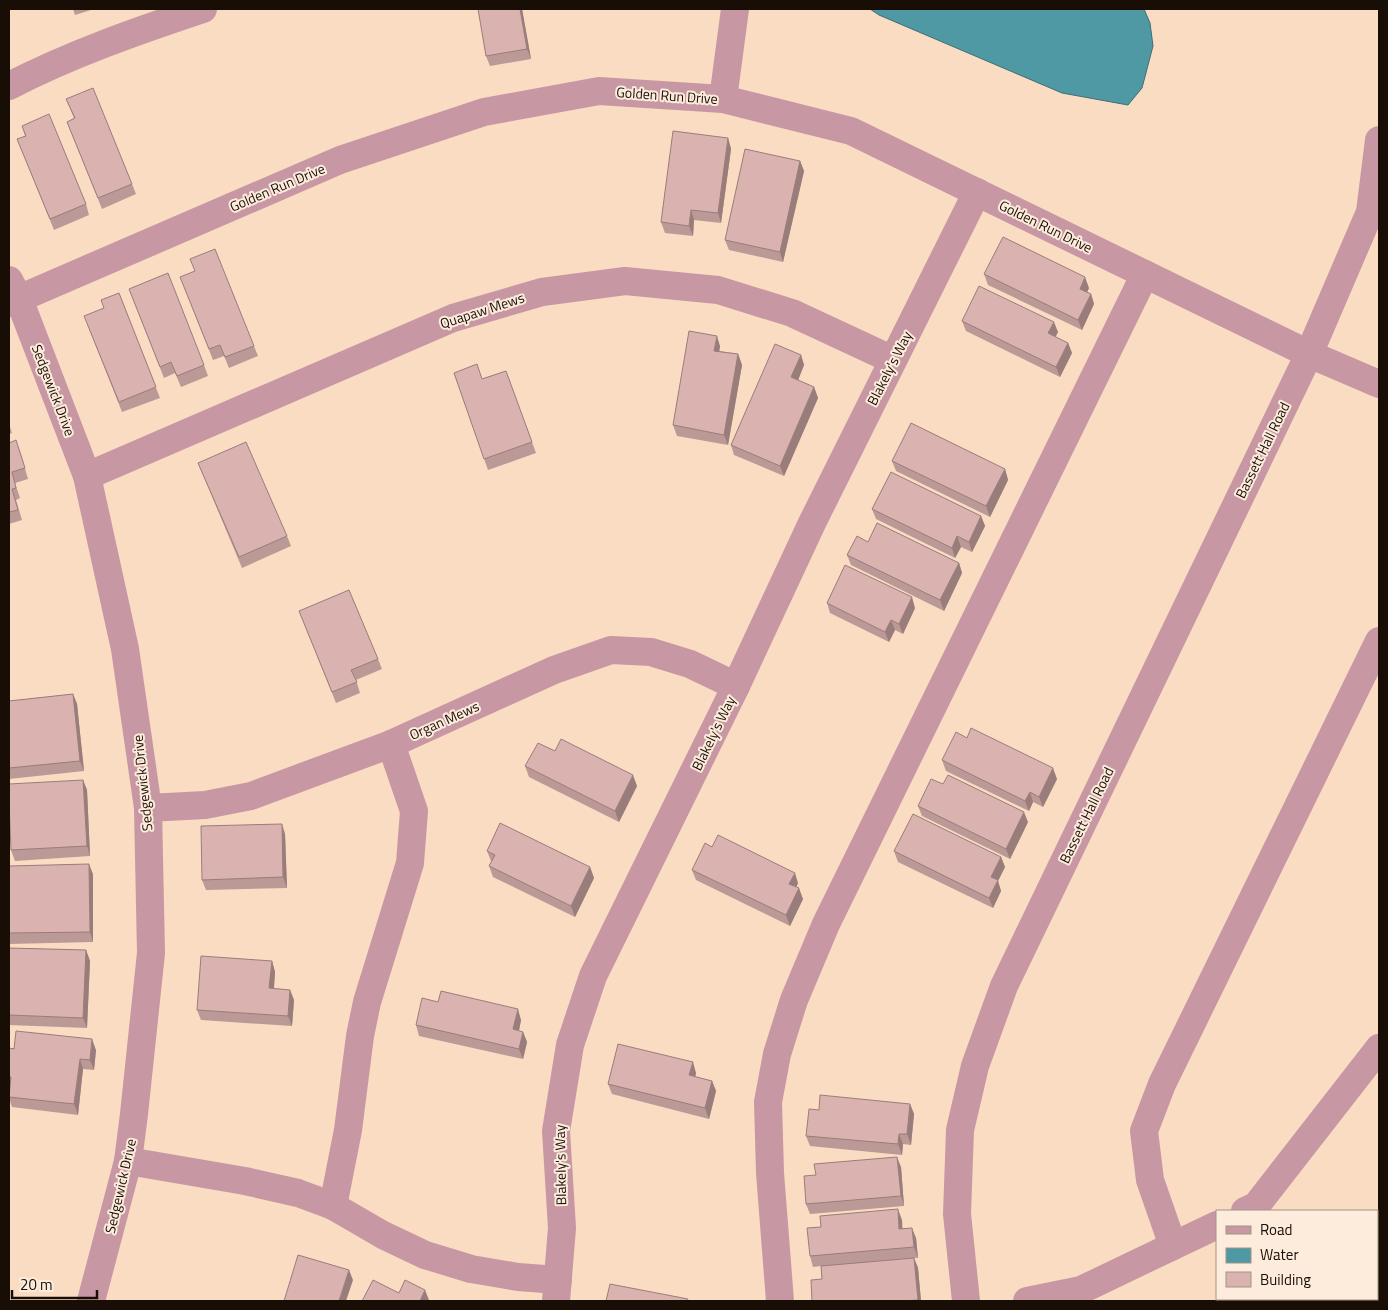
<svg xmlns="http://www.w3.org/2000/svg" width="1388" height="1310" font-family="'Titillium Web',sans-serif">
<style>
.water{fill:#4e99a4;stroke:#3e6f75}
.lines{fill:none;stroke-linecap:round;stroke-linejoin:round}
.minor{stroke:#c897a4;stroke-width:28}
.wall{fill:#bb9997}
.shaded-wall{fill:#997d7b}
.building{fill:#dab2b0;stroke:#997d7b}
.labels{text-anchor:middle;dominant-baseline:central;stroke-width:4;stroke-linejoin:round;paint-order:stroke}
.street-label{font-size:14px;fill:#180e06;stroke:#fdecdc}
</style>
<rect width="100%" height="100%" fill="#f9dcc2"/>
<path class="water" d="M870,9H1144L1150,23L1153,46L1142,88L1128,105L1062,93L879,15Z"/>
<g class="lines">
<g class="minor">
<path d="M9,86C71,54 137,31 203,9"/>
<path d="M723,99L735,9"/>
<path d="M9,280L19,299L87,476L125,649L148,808L151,953L134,1114L128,1161L91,1301"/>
<path d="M9,303L340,160L484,112L599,91L723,99L851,131L1309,354L1379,384"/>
<path d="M87,476L453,318L542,292L625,281L718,290L792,313L893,360"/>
<path d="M148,808L205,805L251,796L391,744L554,670L611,650L651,652L690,664L736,686"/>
<path d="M128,1161L245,1181L298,1193L333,1206L383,1235L425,1255L471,1269L518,1277L558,1280"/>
<path d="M333,1206L348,1130L360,1036L367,1002L410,863L414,811L391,744"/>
<path d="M1245,1211L1256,1206L1379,1048"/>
<path d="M1173,1246L1150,1180L1144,1131L1162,1084L1379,641"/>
<path d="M556,1301L562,1228L556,1131L570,1045L593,976L736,686L812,523L977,192"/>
<path d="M780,1301L770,1173L768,1102L777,1054L794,1000L826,924L1145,274"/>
<path d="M966,1301L957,1214L960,1130L975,1066L1004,986L1309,354L1370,212L1379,140"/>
<path d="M1027,1301L1081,1290L1217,1225"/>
</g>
</g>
<g class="wall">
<path d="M73,9H94L75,15Z"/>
<path d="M522,9L531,59L490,66L486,56Z"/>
<path d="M66,99L132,184L136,194L102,209L67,122L74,118Z"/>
<path d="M22,126L86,204L89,215L54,230L17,139L25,136Z"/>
<path d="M728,138L731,149L721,223L694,220L693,236L665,233L661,222Z"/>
<path d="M800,161L804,171L783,262L729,250L725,240Z"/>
<path d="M984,274L1089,288L1087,292L1091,294L1094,304L1082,330L988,285Z"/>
<path d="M184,287L254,346L258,356L229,368L224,356L213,360Z"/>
<path d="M119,293L160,398L122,412L88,326L104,308Z"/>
<path d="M133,299L204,365L208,376L181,387L175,373L164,378Z"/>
<path d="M962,321L1058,332L1055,337L1068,343L1072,353L1060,377L966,331Z"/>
<path d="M720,346L719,351L738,354L742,365L728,445L677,436L673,425Z"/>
<path d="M801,355L804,365L798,380L814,387L818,398L784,476L734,455L731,445Z"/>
<path d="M506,371L536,453L488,470L454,373L482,379Z"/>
<path d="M9,424L12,433L9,434Z"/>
<path d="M9,443L20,451L28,479L15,483L20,498L16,500L22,520L9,524Z"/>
<path d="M892,461L1005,469L1008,480L990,517L896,471Z"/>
<path d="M198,463L287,536L291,546L242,568Z"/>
<path d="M872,509L981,516L985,526L972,552L961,547L955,558L876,519Z"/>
<path d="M868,542L959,563L962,573L944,611L851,565L847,555Z"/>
<path d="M827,603L915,608L903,634L895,630L889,642L830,613Z"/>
<path d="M299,611L378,659L382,669L356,680L360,693L336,703Z"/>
<path d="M73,694L77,704L84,771L9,779V701Z"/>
<path d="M967,738L1057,779L1043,807L1033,802L1029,811L946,771L942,760Z"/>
<path d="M555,751L637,786L619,822L529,777L525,766Z"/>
<path d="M83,780L87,790L90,856L15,861L11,850Z"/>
<path d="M918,806L1028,822L1010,859L922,816Z"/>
<path d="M285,834L287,888L206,890L202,880Z"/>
<path d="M487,851L590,867L594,878L575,917L493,877L489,866L492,862L491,861Z"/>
<path d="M894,851L1001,857L1005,867L998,881L1001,891L993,908L898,862Z"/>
<path d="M9,866L93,874V942L9,944Z"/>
<path d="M692,870L798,883L796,887L803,899L790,926L696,880Z"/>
<path d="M9,948L86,950L90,961L87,1028L9,1025Z"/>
<path d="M272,961L275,972L274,989L290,990L294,1000L292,1026L201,1020L197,1010Z"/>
<path d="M521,1020L519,1031L523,1032L527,1042L523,1059L419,1036L416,1025Z"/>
<path d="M9,1048L96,1050L94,1070L83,1069L78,1115L12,1107L9,1098L10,1087L9,1086Z"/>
<path d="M696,1073L695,1077L712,1081L716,1091L709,1119L612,1094L608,1084Z"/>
<path d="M910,1104L914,1114L911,1145L903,1144L902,1155L810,1146L806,1136Z"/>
<path d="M901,1167L904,1206L810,1214L806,1204L816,1175Z"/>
<path d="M902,1220V1229L916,1238L918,1258H914L918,1268L921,1301H812L822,1279L821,1266L813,1267L810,1256Z"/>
</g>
<g class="shaded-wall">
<path d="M520,9H522L531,59L527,49Z"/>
<path d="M728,138L731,149L721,223L718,213Z"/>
<path d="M800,161L804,171L783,262L780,252Z"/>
<path d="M691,210L694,220L693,236L689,226Z"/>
<path d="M1085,277L1089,288L1084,299L1080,289Z"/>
<path d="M1091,294L1094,304L1082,330L1078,320Z"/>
<path d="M1054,322L1058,332L1052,344L1048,333Z"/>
<path d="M717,336L720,346L718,361L714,351Z"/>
<path d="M1068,343L1072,353L1060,377L1056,367Z"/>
<path d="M738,354L742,365L728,445L724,435Z"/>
<path d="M801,355L804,365L795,388L791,377Z"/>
<path d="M814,387L818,398L784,476L780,466Z"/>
<path d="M1005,469L1008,480L990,517L986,506Z"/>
<path d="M981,516L985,526L972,552L969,542Z"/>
<path d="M957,536L961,547L955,558L952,548Z"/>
<path d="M959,563L962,573L944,611L940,600Z"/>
<path d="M912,597L915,608L903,634L899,624Z"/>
<path d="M891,620L895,630L889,642L885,632Z"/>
<path d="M73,694L77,704L84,771L80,761Z"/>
<path d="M1053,768L1057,779L1043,807L1039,797Z"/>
<path d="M633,775L637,786L619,822L615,811Z"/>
<path d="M83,780L87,790L90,856L87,846Z"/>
<path d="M1030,792L1033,802L1029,811L1025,801Z"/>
<path d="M1024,812L1028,822L1010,859L1006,849Z"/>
<path d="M282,824L285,834L287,888L283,877Z"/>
<path d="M1001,857L1005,867L998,881L1001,891L993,908L989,898L991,877Z"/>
<path d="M89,864L93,874V942L90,932Z"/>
<path d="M590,867L594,878L575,917L571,906Z"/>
<path d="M795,873L798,883L793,894L789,884Z"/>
<path d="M799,888L803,899L790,926L786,915Z"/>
<path d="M86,950L90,961L87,1028L83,1018Z"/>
<path d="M272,961L275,972L273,999L269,988Z"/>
<path d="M290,990L294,1000L292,1026L288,1016Z"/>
<path d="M518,1009L521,1020L517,1040L513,1029Z"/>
<path d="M523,1032L527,1042L523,1059L519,1049Z"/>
<path d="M92,1039L96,1050L94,1070L90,1060Z"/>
<path d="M80,1059L83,1069L78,1115L74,1104Z"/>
<path d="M693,1062L696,1073L693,1086L689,1075Z"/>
<path d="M712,1081L716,1091L709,1119L705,1108Z"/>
<path d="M910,1104L914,1114L911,1145L907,1134Z"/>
<path d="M899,1134L903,1144L902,1155L898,1144Z"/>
<path d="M897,1157L901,1167L904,1206L901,1196Z"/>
<path d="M898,1209L902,1220L903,1239L899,1229Z"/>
<path d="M912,1228L916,1238L918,1258L914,1247Z"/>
<path d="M914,1258L918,1268L921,1301H918V1300Z"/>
<path d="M349,1270L353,1280L346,1301H339Z"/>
<path d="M425,1290L429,1300V1301H420Z"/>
</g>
<g class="building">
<path d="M478,9H520L527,49L486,56Z"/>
<path d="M93,88L132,184L98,198L67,122L75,118L66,99Z"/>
<path d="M49,114L86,204L50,219L17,139L26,136L22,126Z"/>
<path d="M673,131L728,138L718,213L691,210L689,226L661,222Z"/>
<path d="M745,149L800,161L780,252L725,240Z"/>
<path d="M1003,237L1085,277L1080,289L1091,294L1078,320L984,274Z"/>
<path d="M215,249L254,346L225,357L220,345L209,349L180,277L195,271L190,259Z"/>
<path d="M168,273L204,365L177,376L171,362L160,367L129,289Z"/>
<path d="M979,286L1054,322L1048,333L1068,343L1056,367L962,321Z"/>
<path d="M119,293L156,387L119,402L84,316L104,308L101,300Z"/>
<path d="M689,331L717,336L714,351L738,354L724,435L673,425Z"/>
<path d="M775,344L801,355L791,377L814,387L780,466L731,445Z"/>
<path d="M477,364L482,379L506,371L532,442L484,459L454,373Z"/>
<path d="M911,423L1005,469L986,506L892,461Z"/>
<path d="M16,440L25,468L12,472L16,488L12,489L18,510L9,512V443Z"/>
<path d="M246,442L287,536L239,557L198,463Z"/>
<path d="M891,472L981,516L969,542L957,536L952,548L872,509Z"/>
<path d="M877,523L959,563L940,600L847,555L857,536L868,542Z"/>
<path d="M845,565L912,597L899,624L891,620L885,632L827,603Z"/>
<path d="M349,590L378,659L351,670L357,682L332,692L299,611Z"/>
<path d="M73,694L80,761L9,768V701Z"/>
<path d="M971,728L1053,768L1039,797L1030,792L1025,801L942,760L956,732L967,738Z"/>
<path d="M561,739L633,775L615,811L525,766L538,743L555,751Z"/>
<path d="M948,775L1024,812L1006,849L918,806L931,779L943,784Z"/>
<path d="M83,780L87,846L11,850L9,803V784Z"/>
<path d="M913,814L1001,857L991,877L998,880L989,898L894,851Z"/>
<path d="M500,823L590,867L571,906L489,866L495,855L487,851Z"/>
<path d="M282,824L283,877L202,880L201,826Z"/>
<path d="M718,835L795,873L789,884L799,888L786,915L692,870L705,843L712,847Z"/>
<path d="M89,864L90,932L9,933V866Z"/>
<path d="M9,948L86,950L83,1018L9,1015Z"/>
<path d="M201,956L272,961L269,988L290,990L288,1016L197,1010Z"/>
<path d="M441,991L518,1009L513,1029L523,1032L519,1049L416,1025L422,998L438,1002Z"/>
<path d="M16,1031L92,1039L90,1060L80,1059L74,1104L9,1097L11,1077H9V1048L14,1049Z"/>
<path d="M618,1044L693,1062L689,1075L712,1081L705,1108L608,1084Z"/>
<path d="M820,1095L910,1104L907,1134H899L898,1144L806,1136L809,1109L819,1110Z"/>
<path d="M897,1157L901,1196L806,1204L804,1176L816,1175L814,1164Z"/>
<path d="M898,1209L899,1229L912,1228L914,1247L810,1256L807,1228L821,1227L820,1216Z"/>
<path d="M298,1255L349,1270L339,1301H284Z"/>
<path d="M914,1258L918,1300L901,1301H812L811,1280L822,1279L821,1266Z"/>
<path d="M373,1280L399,1293L405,1280L425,1290L420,1301H362Z"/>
<path d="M610,1284L688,1299L687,1301H606Z"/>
</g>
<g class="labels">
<g class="street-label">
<text transform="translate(667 95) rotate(4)">Golden Run Drive</text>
<text transform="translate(277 187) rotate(-23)">Golden Run Drive</text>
<text transform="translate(1046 226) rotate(26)">Golden Run Drive</text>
<text transform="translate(482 310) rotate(-18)">Quapaw Mews</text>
<text transform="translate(889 368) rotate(-63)">Blakely's Way</text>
<text transform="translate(54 390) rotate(69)">Sedgewick Drive</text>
<text transform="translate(1262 450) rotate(-64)">Bassett Hall Road</text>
<text transform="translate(444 720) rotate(-24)">Organ Mews</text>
<text transform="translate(713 733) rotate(-64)">Blakely's Way</text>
<text transform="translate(142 783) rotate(-96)">Sedgewick Drive</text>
<text transform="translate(1086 815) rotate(-64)">Bassett Hall Road</text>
<text transform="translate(560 1165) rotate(-91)">Blakely's Way</text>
<text transform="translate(120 1186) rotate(-77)">Sedgewick Drive</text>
</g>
</g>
<rect width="1388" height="1310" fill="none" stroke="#180e06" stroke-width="20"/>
<rect x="1216" y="1210" width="162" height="90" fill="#fdecdc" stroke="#a19386"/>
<rect x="1226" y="1226" width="25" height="8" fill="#c897a4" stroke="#a19386"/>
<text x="1260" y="1235" font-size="15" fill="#180e06">Road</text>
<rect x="1226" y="1248" width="25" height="15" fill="#4e99a4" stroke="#a19386"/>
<text x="1260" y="1260" font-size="15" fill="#180e06">Water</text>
<rect x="1226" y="1272" width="25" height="15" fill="#dab2b0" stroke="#a19386"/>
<text x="1260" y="1285" font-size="15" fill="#180e06">Building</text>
<path d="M12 1290v8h85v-8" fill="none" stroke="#180e06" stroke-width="2.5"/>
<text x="20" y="1290" font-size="15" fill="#180e06" stroke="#fdecdc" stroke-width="4" paint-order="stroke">20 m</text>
</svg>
